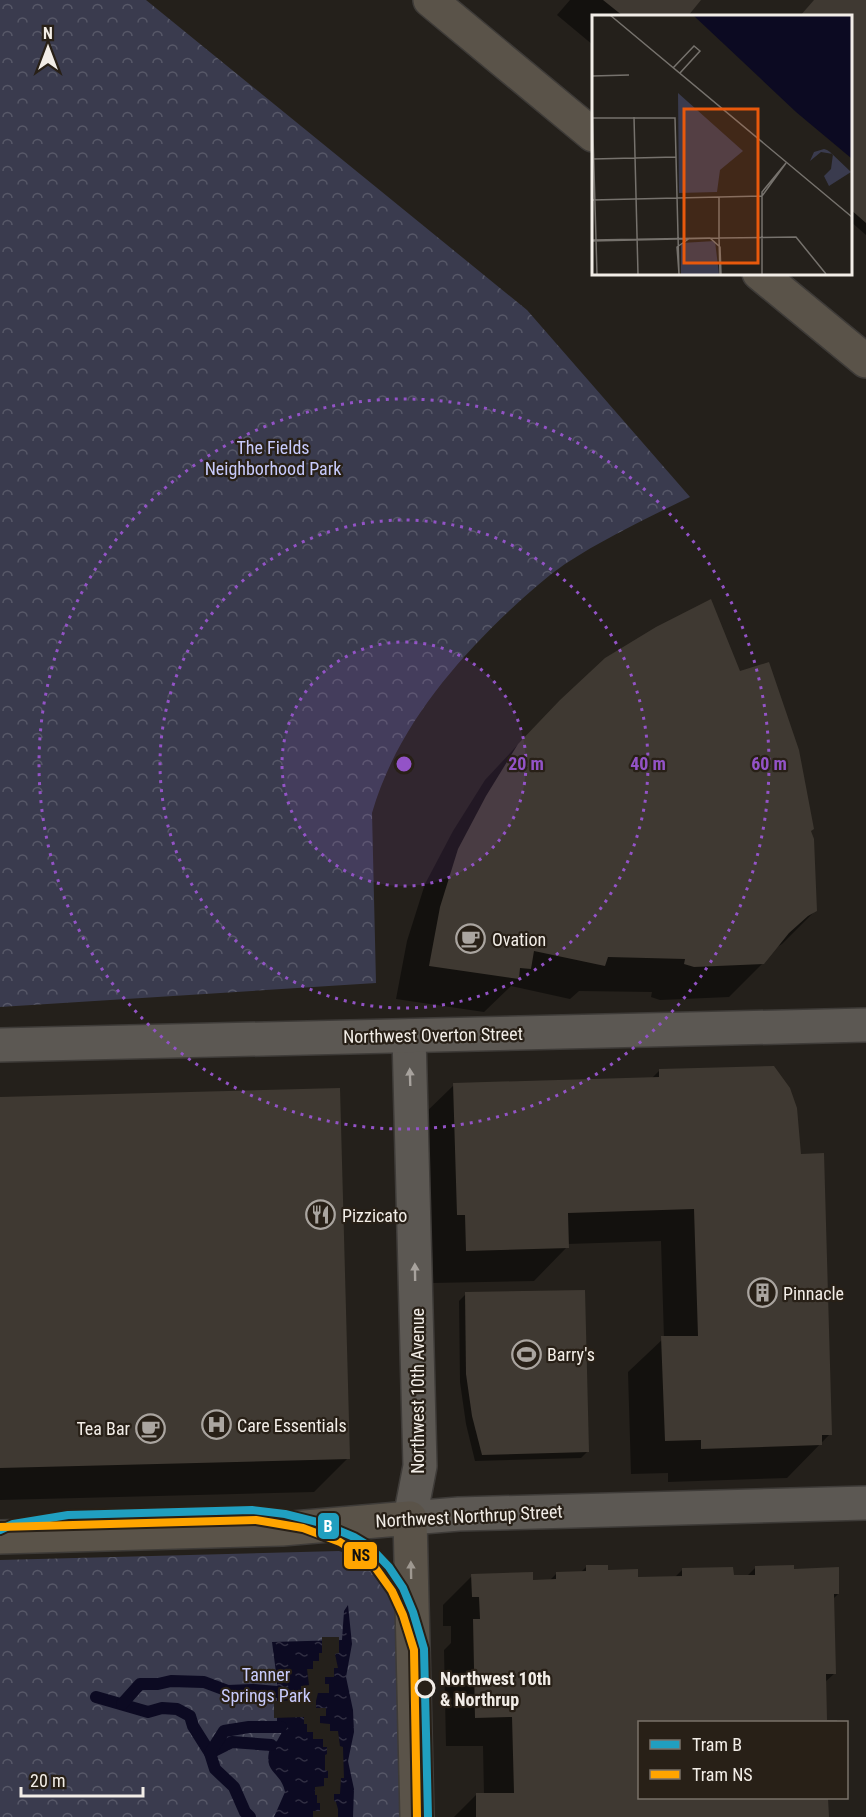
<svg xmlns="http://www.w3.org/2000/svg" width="866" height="1817" font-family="'Roboto Condensed',sans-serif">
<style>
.park{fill:url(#park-crowns)}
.water{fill:url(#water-ripples)}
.pier{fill:#24201b}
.shadow{fill:#0007}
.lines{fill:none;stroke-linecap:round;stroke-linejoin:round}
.stream{stroke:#0c0a22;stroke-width:12}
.building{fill:#3f3932}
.minor-casing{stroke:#3e3b38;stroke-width:36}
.major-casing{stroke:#3e3b38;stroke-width:36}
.minor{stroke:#5c5853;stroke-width:33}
.major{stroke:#5a5349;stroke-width:33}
.tram-1-casing{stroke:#282017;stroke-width:12}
.tram-2-casing{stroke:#282017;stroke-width:12}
.tram-1{stroke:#209fc0;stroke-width:8}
.tram-2{stroke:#ffa500;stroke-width:8}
.oneway{fill:#a7a29d}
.oneway2{fill:#9e9890}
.ring{fill:none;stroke:#9353c7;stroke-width:3;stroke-dasharray:3 6}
.stop-dot{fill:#282017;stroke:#f2ede7;stroke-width:3}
.labels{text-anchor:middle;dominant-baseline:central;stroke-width:4.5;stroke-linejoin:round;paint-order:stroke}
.park-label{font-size:18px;fill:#c8cbfc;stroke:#282017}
.poi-label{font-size:18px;fill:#f2ede7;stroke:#282017;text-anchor:start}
.street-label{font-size:18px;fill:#f2ede7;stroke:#282017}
.stop-label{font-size:18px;font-weight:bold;fill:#f2ede7;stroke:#282017;text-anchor:start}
.inset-road{fill:none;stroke:#76726d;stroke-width:1.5}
.view{fill:#e8590c;fill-opacity:0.15;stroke:#e8590c;stroke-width:3}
.inset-edge{fill:none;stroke:#f2ede7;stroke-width:3}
.centre{fill:#9353c7;stroke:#282017;stroke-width:3}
.ring-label{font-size:18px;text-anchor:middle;font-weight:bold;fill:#9353c7;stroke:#282017;stroke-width:4.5;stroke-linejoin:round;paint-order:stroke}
.line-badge{stroke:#282017;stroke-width:2}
.badge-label{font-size:16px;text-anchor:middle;font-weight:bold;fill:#fff}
.pale-badge-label{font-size:16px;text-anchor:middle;font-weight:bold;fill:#111}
</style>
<defs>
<pattern id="park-crowns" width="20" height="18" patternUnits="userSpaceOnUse" patternTransform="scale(1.5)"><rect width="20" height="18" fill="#3a3b4e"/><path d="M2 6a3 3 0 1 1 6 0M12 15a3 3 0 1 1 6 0" fill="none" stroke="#575868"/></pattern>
<pattern id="water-ripples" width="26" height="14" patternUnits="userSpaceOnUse" patternTransform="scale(1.5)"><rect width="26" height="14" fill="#0c0a22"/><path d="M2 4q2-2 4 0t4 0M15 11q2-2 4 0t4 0" fill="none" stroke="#302e42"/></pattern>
</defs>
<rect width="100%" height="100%" fill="#24201b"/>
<g class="park">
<path d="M0,0H146L527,310L690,497C647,518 605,538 565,564C545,578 527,594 509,611C450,667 395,733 372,813L376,983L0,1007Z"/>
<path d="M339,1551C373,1561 384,1577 397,1609L402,1817H0V1560Z"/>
</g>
<path class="water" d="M348,1605L352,1644L346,1677L353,1710L354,1732L348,1761L354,1789L353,1817H274L285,1792C281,1770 261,1774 271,1745L277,1741L282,1732L281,1727L277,1724V1680L272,1642L342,1640L344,1611Z"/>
<path class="pier" d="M322,1637H339V1653L335,1654L338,1668H334V1677H325V1684H329V1693H318L316,1701V1708H326V1716H320V1723L330,1724V1731H338L340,1746L343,1747L344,1778H341L340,1794H334V1801L336,1802L338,1809V1817H313V1811H320V1803H317V1795H315V1787L324,1786V1778H328V1771L325,1770V1755L327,1754V1747H323V1739H313V1732H307V1724H304V1717L274,1718V1701L301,1700V1686L309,1685L307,1669H313V1661H319V1653H322Z"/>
<g class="shadow">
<path d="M570,0H699L686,16H593V45L557,15Z"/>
<path d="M815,0H866V235L850,221V16H801Z"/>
<path d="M526,736L809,831L816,910L782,944L775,948L763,963L729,997L660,1000L651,997L652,992L579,991L570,999L511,986L484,1012L396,999L407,941L425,884L453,831L485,780Z"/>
<path d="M659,1071L830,1434L787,1478L668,1482V1473L631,1474L628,1372L664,1338L661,1241L567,1244V1247L534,1281L433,1283L432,1248H424L420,1118L454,1085L651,1079Z"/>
<path d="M0,1099L348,1458L314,1492L0,1500Z"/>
<path d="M466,1294L588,1451L581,1458L475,1461L466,1424L460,1382L459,1301Z"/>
<path d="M586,1567L637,1579L674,1578L683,1569L732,1577H746L756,1567L792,1570L838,1594L833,1599L835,1673L824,1683L825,1722H836H640V1798H827L828,1817H454L476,1795H484L483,1746H446L444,1650L451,1643V1626H443V1605L472,1576L531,1582L549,1581L556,1574L580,1573Z"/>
</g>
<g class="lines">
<g class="stream">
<path d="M96,1697L148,1712L162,1708L177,1709L190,1716L193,1726L210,1753L232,1742L271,1745"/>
<path d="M122,1704L140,1684H158L171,1681L204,1682L228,1691L253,1690L277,1692"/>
<path d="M250,1817L245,1812L234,1787L215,1769L210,1753L224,1731L249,1727H281"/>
</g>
</g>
<g class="building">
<path d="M603,0H701L688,16H623Z"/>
<path d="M814,0H866V223L850,209V16H800Z"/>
<path d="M711,599L740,671L769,662L799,750L814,829L811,831L814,839L817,911L808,916L789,933L764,964L694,967L684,964L685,959L608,957L605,966L534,951L531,969L520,968L519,979L429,966L440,907L458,849L486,796L518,744L560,700L605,658L656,627Z"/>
<path d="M774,1066L790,1088L797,1108L801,1154L824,1153L832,1435H822V1445L701,1449V1440L665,1441L661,1336H698L694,1209L568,1213L569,1248L466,1251L465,1215H457L453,1083L659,1077V1069Z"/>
<path d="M340,1088L350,1459L0,1468V1097Z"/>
<path d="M585,1290L589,1452L482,1455L472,1416L466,1374L465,1292Z"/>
<path d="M586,1565H608V1570L638,1569V1577L682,1576V1568L733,1567L734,1575H755V1566L794,1565V1569L839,1567V1594H834L836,1674H826L827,1720H837V1722H640V1798H828L829,1817H476V1793H514L512,1717L475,1718L473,1619H480L479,1597H472L471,1574L533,1572V1580L556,1579V1572L586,1571Z"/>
</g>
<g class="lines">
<defs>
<g id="minor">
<path d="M409,1036L420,1466L410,1518L459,1514L866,1503"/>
<path d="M0,1045L866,1025"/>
</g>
<g id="major">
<path d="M430,0L593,135"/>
<path d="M759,273L866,361"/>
<path d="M0,1537L282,1529L410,1518L417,1817"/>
</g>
</defs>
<use href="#minor" class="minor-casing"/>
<use href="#major" class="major-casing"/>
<use href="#minor" class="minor"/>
<use href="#major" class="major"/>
<defs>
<path id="tram-1" d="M0,1530L13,1524L68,1515L252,1510L285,1514L321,1523L354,1537L369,1546L389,1567L403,1588L413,1612L424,1649L428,1817"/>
<path id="tram-2" d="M0,1527L256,1520L303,1528L340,1542L372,1563L392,1591L403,1615L414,1650L417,1817"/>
</defs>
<use href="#tram-1" class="tram-1-casing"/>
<use href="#tram-2" class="tram-2-casing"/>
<use href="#tram-1" class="tram-1"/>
<use href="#tram-2" class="tram-2"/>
</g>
<defs><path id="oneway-solid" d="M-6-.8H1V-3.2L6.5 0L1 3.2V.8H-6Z" transform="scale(1.5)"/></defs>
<g class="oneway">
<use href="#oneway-solid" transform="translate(410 1077) rotate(-92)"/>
<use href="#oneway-solid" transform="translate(415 1272) rotate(-91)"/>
</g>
<use class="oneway2" href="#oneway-solid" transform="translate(411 1570) rotate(-91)"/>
<circle cx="404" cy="764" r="122" fill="#9353c7" fill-opacity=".12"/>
<g class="ring">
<circle cx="404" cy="764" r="122"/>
<circle cx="404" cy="764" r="244"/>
<circle cx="404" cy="764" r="365"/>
</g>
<defs>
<symbol id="cafe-ring" viewBox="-11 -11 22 22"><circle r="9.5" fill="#282017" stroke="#aaa5a0" stroke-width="1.5"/><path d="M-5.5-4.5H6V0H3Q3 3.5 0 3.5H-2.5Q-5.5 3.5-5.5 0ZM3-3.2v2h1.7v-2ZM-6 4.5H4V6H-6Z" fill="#aaa5a0"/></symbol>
<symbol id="restaurant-ring" viewBox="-11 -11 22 22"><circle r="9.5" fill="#282017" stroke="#aaa5a0" stroke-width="1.5"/><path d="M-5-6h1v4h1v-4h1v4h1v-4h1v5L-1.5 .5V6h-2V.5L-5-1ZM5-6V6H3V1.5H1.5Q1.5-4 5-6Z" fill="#aaa5a0"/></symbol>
<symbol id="building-ring" viewBox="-11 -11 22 22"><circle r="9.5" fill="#282017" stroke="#aaa5a0" stroke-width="1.5"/><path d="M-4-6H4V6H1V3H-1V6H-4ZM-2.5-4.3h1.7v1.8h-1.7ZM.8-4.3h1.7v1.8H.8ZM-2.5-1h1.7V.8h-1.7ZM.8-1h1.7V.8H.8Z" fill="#aaa5a0"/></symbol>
<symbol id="stadium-ring" viewBox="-11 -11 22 22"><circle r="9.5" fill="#282017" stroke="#aaa5a0" stroke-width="1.5"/><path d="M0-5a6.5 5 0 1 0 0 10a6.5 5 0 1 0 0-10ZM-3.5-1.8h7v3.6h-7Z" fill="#aaa5a0"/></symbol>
<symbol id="hospital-ring" viewBox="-11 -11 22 22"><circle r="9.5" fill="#282017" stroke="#aaa5a0" stroke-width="1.5"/><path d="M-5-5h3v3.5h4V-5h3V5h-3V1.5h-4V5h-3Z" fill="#aaa5a0"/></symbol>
</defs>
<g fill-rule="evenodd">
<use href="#cafe-ring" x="454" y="922" width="33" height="33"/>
<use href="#restaurant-ring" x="304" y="1198" width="33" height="33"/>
<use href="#building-ring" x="746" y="1276" width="33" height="33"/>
<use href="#stadium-ring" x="510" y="1338" width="33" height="33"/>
<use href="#hospital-ring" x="200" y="1408" width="33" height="33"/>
<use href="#cafe-ring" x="134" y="1412" width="33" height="33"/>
</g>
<circle class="stop-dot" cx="425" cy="1688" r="9"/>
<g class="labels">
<g class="park-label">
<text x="273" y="447">The Fields<tspan x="273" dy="21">Neighborhood Park</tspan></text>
<text x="266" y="1674">Tanner<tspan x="266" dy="21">Springs Park</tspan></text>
</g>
<g class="poi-label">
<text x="492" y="939">Ovation</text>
<text x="342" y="1215">Pizzicato</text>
<text x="783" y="1293">Pinnacle</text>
<text x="547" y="1354">Barry's</text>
<text x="237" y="1425">Care Essentials</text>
<text x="130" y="1428" text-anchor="end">Tea Bar</text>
</g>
<g class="street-label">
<text transform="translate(433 1035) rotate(-1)">Northwest Overton Street</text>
<text transform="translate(417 1391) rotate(-90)">Northwest 10th Avenue</text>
<text transform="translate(469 1516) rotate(-3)">Northwest Northrup Street</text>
</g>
<g class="stop-label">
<text x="440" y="1678">Northwest 10th<tspan x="440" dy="21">&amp; Northrup</tspan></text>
</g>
</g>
<g transform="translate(592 15)">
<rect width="260" height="260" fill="#24201b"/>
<path d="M232,134L235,135L238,137L259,157L237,171L232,161L239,154L241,139L229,137L218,146L222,137Z" fill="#3a3b4e"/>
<path d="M86,78L151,136L128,155L125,177L87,178ZM123,226L127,259H89V228Z" fill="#3a3b4e"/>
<path d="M101,0H259V143L204,97Z" fill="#0c0a22"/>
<path class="inset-road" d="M18,0L260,202M81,53L102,31L108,36L88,58M0,61L37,60M0,86L5,259M42,102L46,259M0,103H83L87,259M1,144L84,142M170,181L194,148M127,182V223L204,222L234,259M0,185L170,181M0,225L118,223L128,232L129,259M0,226L127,223L128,259M87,259L85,232L98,223M170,259V177L194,148"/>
<path class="view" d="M92,94H166V248H92Z"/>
<rect width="260" height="260" class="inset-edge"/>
</g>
<circle cx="404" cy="764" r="9" class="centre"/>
<g class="ring-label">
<text x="526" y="770">20 m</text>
<text x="648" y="770">40 m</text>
<text x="769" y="770">60 m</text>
</g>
<g class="line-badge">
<rect x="317" y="1512" width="23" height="28" rx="6" fill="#209fc0"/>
<rect x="343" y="1541" width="35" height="29" rx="6" fill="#ffa500"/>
</g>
<g class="badge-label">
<text x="328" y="1532">B</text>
</g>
<g class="pale-badge-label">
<text x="361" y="1561">NS</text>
</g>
<rect x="638" y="1721" width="210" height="78" fill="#282017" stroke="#79726a" stroke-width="1.5"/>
<rect x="650" y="1740" width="30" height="9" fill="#209fc0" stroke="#79726a" stroke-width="1.5"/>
<text x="692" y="1751" font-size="18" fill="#f2ede7">Tram B</text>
<rect x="650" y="1770" width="30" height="9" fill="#ffa500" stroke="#79726a" stroke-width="1.5"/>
<text x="692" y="1781" font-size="18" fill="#f2ede7">Tram NS</text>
<g transform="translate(48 48)" stroke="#282017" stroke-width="4.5" paint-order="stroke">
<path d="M0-4.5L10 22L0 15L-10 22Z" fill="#f2ede7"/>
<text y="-9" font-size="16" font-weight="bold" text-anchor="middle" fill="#f2ede7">N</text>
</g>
<path d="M21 1787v9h122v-9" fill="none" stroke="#f2ede7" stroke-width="3"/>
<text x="30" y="1787" font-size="18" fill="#f2ede7" stroke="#282017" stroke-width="4.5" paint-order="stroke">20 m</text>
</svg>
